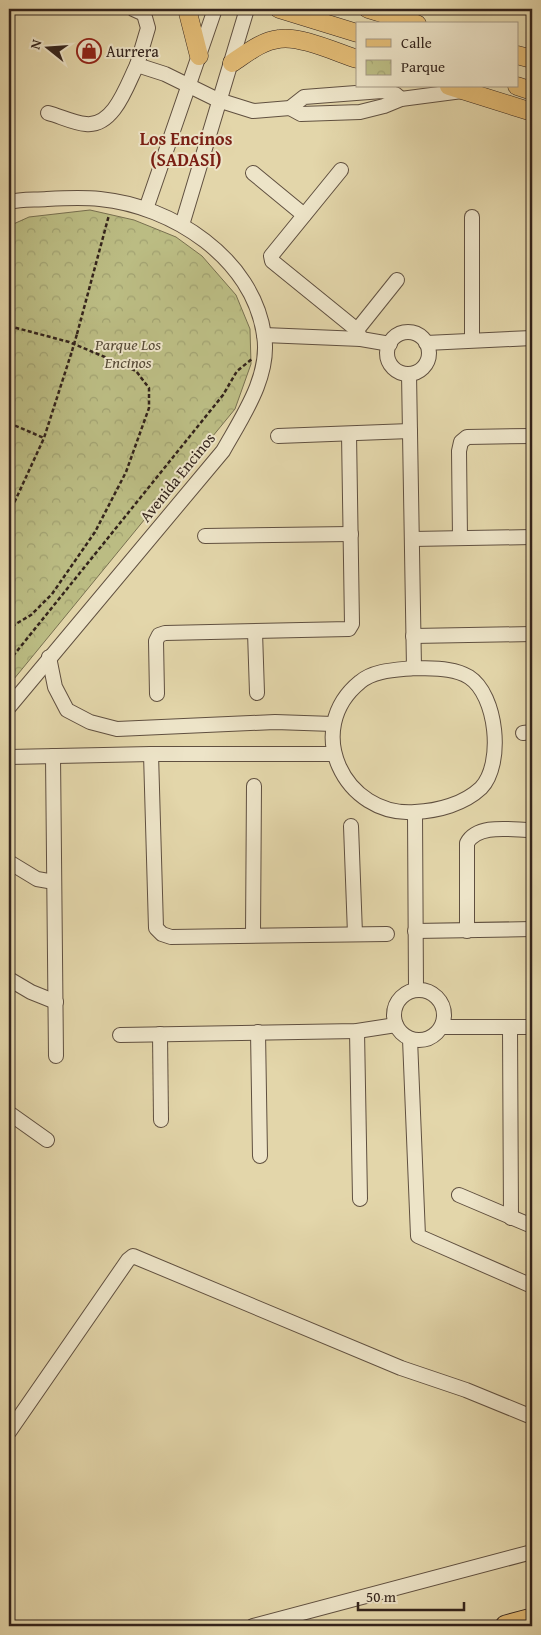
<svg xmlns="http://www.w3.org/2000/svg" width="541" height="1635" font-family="'Gentium Book Plus',serif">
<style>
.park{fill:url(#park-crowns);stroke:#787050}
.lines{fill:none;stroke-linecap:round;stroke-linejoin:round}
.minor-casing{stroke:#605040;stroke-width:16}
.major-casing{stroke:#34241c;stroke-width:19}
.highway-casing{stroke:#34241c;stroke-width:23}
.path{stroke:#34241c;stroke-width:2.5;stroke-dasharray:4 2.5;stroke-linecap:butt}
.minor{stroke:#ede4c8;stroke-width:14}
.major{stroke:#e2bb75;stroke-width:18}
.highway{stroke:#e2bb75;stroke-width:21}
.path-bridge{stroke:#34241c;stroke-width:2.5;stroke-dasharray:4 2.5;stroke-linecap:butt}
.labels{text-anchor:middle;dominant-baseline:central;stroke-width:4;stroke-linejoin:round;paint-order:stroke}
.poi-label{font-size:16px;fill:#34241c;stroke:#ede4c8;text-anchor:start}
.park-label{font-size:16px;font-style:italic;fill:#564a36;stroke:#ede4c8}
.street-label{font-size:16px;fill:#34241c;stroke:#ede4c8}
.neighbourhood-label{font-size:18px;font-weight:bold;fill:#7a1f14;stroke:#ede4c8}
</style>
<defs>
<pattern id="park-crowns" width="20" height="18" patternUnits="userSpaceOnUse" patternTransform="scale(1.25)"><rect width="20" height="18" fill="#bbbc83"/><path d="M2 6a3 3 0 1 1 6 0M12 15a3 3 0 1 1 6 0" fill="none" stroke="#a1a171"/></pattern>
</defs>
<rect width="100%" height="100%" fill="#e3d6aa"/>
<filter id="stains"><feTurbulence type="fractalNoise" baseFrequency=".004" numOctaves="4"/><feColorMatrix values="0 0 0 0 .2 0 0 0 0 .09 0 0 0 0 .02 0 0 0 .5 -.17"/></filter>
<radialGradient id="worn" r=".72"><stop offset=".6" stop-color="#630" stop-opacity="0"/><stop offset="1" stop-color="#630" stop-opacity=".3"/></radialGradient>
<path class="park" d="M90,210L134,220L176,237L202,256L236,295L250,329L251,364L235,409L9,685V226L29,217Z"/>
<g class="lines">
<defs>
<g id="minor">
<path d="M133,9L144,14L148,28L137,65L165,74L218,100L253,111L290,108L304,97L382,91L395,94L401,99"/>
<path d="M290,108L301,114L360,112L384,106L401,99L462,91"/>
<path d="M48,113C60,116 73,123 86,124C114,127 127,85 137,65"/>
<path d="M341,170L271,256L272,261L357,330L361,339"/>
<path d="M253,173L304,215"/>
<path d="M9,202C21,199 34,200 47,199C64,198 82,197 100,199C172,206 253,258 264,335C271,376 242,417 223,451L9,707"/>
<path d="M146,209L215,9"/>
<path d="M472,217V340"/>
<path d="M182,225L247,9"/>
<path d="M357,330L397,280"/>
<circle cx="408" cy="353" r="21"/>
<path d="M264,335L361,339L390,344"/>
<path d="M426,343L532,338"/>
<path d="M409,374L414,668"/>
<path d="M278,436L410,431"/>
<path d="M205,536L351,534"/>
<path d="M460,538L459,451L461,442L467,437L532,436"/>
<path d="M412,539L532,537"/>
<path d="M255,632L257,693"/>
<path d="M413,636L532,634"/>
<path d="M49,657L55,687L67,710L90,722L117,729L275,722L333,724"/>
<path d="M414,668C432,669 453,667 469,677C497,695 504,764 481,788C464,804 438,811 415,812C344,817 302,729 360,682C374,670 396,670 414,668Z"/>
<path d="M157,694L156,641L159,635L165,633L349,629L352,624L349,434"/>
<path d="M523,733L532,732"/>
<path d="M151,754L156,928L162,934L171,937L387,934"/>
<path d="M53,756L56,1056"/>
<path d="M9,757L151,754H333"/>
<path d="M415,813L416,990"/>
<path d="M351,826L355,934"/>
<path d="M9,862L37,879L54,882"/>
<path d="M415,931L532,929"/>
<path d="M467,931V843C478,823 512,830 532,830"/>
<path d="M253,935L254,786"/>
<path d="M9,979L31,992L56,1002"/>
<circle cx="419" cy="1015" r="25"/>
<path d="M442,1027H532"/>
<path d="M510,1028L511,1218"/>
<path d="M357,1031L360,1199"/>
<path d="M258,1032L260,1156"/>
<path d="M160,1034L161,1120"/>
<path d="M120,1035L357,1031L396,1025"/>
<path d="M410,1039L418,1236L532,1286"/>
<path d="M9,1113L47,1140"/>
<path d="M459,1195L532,1226"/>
<path d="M9,1432L128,1260L133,1256L401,1368L466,1390L532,1417"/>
<path d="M253,1626L532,1552"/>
</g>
<g id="major">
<path d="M187,9L199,56"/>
<path d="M279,9L357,33"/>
<path d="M368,9L417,24"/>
<path d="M517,55L532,59"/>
<path d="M232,63C246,54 261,41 279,39C299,35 338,53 357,59"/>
<path d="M449,86L532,112"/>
<path d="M517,86L532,91"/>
</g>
<path id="highway" d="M506,1626L532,1619"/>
</defs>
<use href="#minor" class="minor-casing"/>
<use href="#major" class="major-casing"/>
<use href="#highway" class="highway-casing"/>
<g class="path">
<path d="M9,326L69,342L119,363L136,371L149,388V408L126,472L95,532L52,594L31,615L9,628"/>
<path d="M77,334L109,215"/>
<path d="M9,423L44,438"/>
<path d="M9,514L44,438L72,351"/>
<path d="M9,661L223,395L237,371L252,359"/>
</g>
<use href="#minor" class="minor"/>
<use href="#major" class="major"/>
<use href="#highway" class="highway"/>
<path class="path-bridge" d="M72,351L77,334"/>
</g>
<defs>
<symbol id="shop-ring" viewBox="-11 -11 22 22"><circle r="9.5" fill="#ede4c8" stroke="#8f2418" stroke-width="1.5"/><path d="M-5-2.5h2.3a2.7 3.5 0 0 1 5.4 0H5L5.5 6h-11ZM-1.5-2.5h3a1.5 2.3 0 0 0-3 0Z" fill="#8f2418"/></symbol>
</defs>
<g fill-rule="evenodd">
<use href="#shop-ring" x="75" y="37" width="28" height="28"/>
</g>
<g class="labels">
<g class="poi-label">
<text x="106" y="51">Aurrera</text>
</g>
<g class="park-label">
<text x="128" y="344">Parque Los<tspan x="128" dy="18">Encinos</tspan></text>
</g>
<g class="street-label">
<text transform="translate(177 477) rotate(-51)">Avenida Encinos</text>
</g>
<g class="neighbourhood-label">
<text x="186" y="138">Los Encinos<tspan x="186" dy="21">(SADASI)</tspan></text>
</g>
</g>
<rect width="541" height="1635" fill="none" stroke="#e3d6aa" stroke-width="30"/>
<rect x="10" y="10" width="521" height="1615" fill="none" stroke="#34241c" stroke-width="2.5"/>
<rect x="15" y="15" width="511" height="1605" fill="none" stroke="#34241c"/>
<rect x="356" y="22" width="162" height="65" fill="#ede4c8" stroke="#a39783"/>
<rect x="366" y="39" width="25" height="8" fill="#e2bb75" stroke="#a39783"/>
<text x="401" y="48" font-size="15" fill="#34241c">Calle</text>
<rect x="366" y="60" width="25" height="15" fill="url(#park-crowns)" stroke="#a39783"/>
<text x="401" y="72" font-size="15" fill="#34241c">Parque</text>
<g transform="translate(48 48) rotate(287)" stroke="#ede4c8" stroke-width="4" paint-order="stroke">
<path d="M0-4L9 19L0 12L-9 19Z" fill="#34241c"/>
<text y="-8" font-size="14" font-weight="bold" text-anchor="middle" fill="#34241c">N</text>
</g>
<path d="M358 1602v8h106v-8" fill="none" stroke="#34241c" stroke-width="2.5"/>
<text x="366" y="1602" font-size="15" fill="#34241c" stroke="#ede4c8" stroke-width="4" paint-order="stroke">50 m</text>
<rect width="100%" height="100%" filter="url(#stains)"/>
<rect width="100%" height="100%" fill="url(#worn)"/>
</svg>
